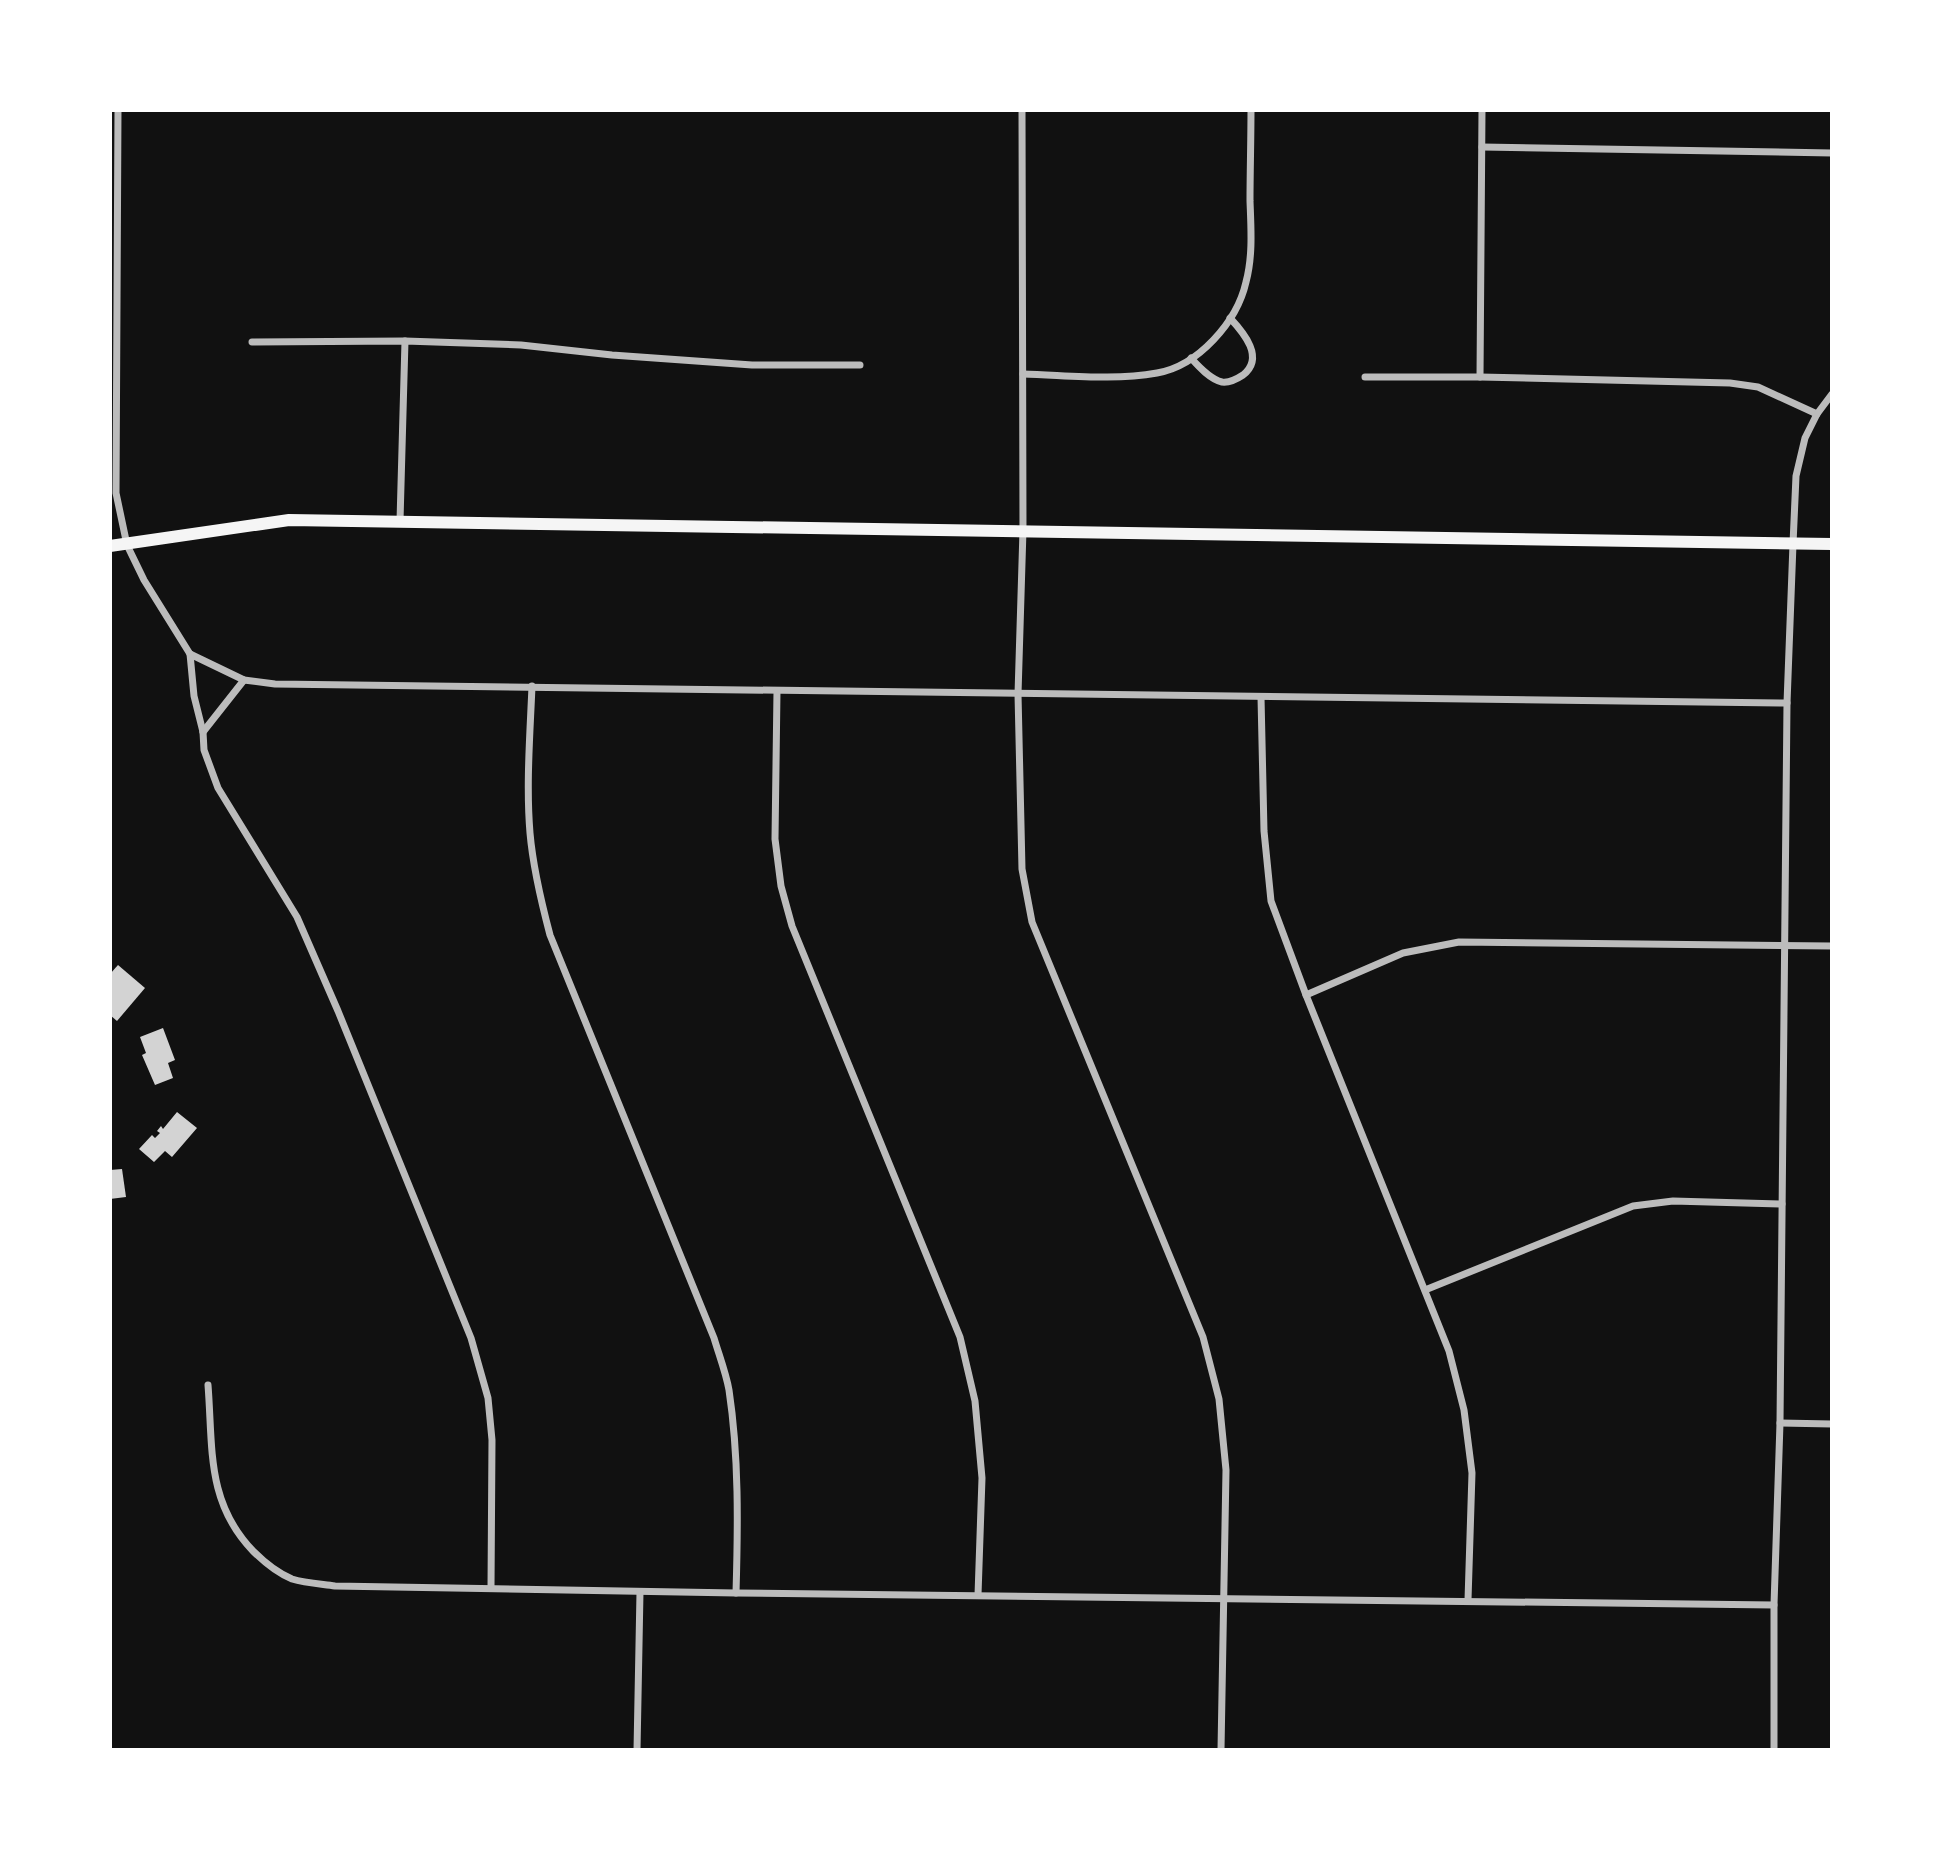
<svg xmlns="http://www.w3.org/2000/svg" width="1942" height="1860" font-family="Lato,sans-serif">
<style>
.building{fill:#d3d3d3}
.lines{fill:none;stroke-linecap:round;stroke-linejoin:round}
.minor{stroke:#bcbcbc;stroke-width:7}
.secondary{stroke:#f5f5f5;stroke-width:12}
</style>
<rect width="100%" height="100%" fill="#111"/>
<g class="building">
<path d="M118,965L145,988L117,1021L110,1015V974Z"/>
<path d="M163,1028L175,1060L168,1063L173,1078L155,1085L142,1055L146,1053L140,1037Z"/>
<path d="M177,1112L197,1128L172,1157L165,1151L154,1162L139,1149L152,1135L155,1138L160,1133L157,1131L161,1126L163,1129Z"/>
<path d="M122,1169L126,1197L110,1199V1170Z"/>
</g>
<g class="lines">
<g class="minor">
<path d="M118,110L116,493L127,545L144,580L190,654L244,680L275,684L1787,703"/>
<path d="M1022,110L1023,530L1018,694L1022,869L1032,922L1203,1337L1219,1399L1226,1470L1221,1750"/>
<path d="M1482,147L1832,153"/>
<path d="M252,342L405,341L521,345L612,355L752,365H860"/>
<path d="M1191,358C1199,367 1210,379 1222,382C1230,383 1237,379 1243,375C1265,358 1244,333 1230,318"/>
<path d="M1023,374C1066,375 1113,381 1157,373C1198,366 1237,322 1246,282C1253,256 1251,228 1250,201C1250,171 1251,141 1251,110"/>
<path d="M1365,377H1480L1730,383L1758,387L1817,414"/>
<path d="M1480,377L1482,110"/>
<path d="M400,521L405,341"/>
<path d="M190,654L194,696L203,732L204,750L218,788L297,917L338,1011L471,1338L488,1398L492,1440L491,1588"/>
<path d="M532,686C530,735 526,785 530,833C533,868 541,901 550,935L714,1338C719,1355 726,1373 729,1390C739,1457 738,1525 736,1593"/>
<path d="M777,691L775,839L781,886L792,926L960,1337L975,1401L982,1478L978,1595"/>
<path d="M1261,697L1264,831L1271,901L1306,995L1449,1351L1464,1410L1472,1473L1468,1600"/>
<path d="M203,732L244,680"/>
<path d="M1306,995L1403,953L1459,942L1832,946"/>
<path d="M1425,1290L1633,1206L1673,1201L1782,1204"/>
<path d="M208,1385C213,1448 206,1502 253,1551C264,1562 277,1573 292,1579C305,1583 321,1584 335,1586L736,1593L1774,1605"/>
<path d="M1780,1423L1832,1424"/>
<path d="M637,1750L640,1592"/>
<path d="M1774,1750V1605L1780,1423L1787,703L1793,544L1796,476L1805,438L1817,414L1832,394"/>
</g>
<path class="secondary" d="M110,546L289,520L1832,544"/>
</g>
<rect width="1942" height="1860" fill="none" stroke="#ffffff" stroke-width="224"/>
</svg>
